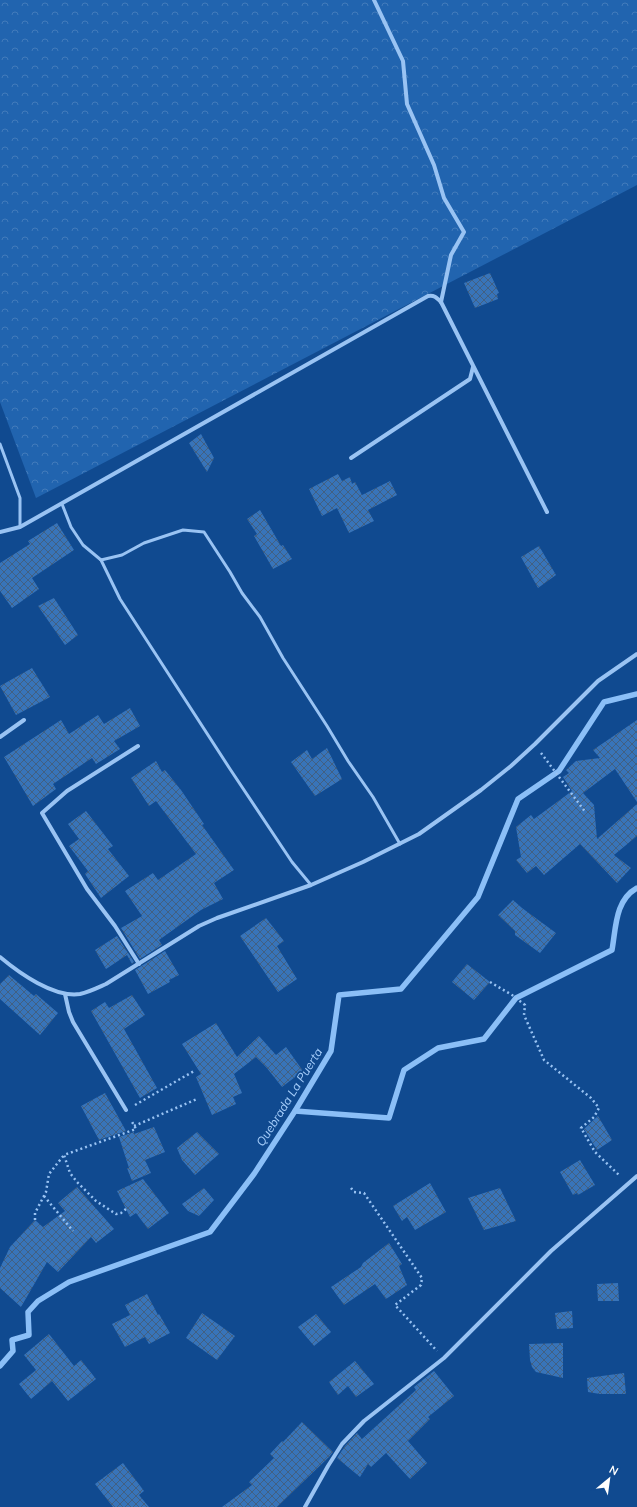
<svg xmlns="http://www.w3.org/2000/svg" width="637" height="1507" font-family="Mulish,sans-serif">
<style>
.forest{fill:url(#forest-crowns)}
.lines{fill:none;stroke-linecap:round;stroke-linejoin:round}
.stream{stroke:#8bbff7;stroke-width:5.5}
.building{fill:url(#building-cross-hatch)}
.path{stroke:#99c3f3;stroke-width:2.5;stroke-dasharray:2 3;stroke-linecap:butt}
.lane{stroke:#99c3f3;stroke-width:3}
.street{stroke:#99c3f3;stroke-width:4}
.labels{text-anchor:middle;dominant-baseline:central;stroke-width:3.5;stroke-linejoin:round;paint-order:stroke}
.water-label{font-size:12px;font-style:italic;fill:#a5cdfa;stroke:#104a90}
</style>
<defs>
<pattern id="forest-crowns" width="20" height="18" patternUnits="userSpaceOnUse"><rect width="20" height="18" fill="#2164af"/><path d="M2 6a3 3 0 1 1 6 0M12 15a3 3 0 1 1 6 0" fill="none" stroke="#427bbb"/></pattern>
<pattern id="building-cross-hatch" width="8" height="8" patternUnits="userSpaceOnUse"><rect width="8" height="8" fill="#3874b9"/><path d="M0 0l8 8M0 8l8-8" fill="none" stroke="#426082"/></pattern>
</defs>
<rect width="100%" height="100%" fill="#104a90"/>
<path class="forest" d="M0,0H637V185L36,498L0,402Z"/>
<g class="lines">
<g class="stream">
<path d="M295,1111L389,1118L404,1070L438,1048L484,1039L516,998L612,950C616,928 615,900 637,888"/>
<path d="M0,1366L13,1351L12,1340L29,1335L28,1312L38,1301L69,1282L210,1232L254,1174L295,1111L331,1051L339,995L401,989L478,897L518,799L559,771L604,702L637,694"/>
</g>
</g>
<g class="building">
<path d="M490,273L499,293L497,294L498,299L475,308L464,283Z"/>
<path d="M201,434L214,458L207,472L189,443Z"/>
<path d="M338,474L342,481L350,477L352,484L355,482L362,495L390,481L397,495L368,510L374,521L349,533L337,508L322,516L309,489Z"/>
<path d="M260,510L281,546L283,545L292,559L273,569L254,536L257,534L247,519Z"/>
<path d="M57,523L74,550L32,578L39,589L12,608L0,591V563L30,544L28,541Z"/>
<path d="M539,546L556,575L538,588L521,557Z"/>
<path d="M54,598L78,635L65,645L38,606Z"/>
<path d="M32,668L50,697L16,715L0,686Z"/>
<path d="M130,708L140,726L114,741L120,749L96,764L92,758L53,784L56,789L33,806L4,757L61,720L69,734L98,715L104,724Z"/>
<path d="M637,720V802L615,769L583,793L594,805L597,839L637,804V836L614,855L631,868L617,883L580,844L544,875L536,866L527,873L516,860L521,857L516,827L531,815L534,819L572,791L563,777L569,773L566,770L576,761L600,758L593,750Z"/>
<path d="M327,748L342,779L315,796L291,762L307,750L312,759Z"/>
<path d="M156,761L162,772L165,770L181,790L204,824L202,825L234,870L214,883L223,899L201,910L159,940L162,945L140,959L121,928L142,916L125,891L153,873L158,880L196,854L156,801L149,806L131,778Z"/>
<path d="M86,811L113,846L108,849L129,876L101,898L85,874L88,871L69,846L79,839L68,824Z"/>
<path d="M513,900L522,908L556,933L540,953L515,935V931L498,915Z"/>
<path d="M266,918L284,941L277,946L297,979L278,992L240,936Z"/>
<path d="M117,936L134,962L132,964L127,955L106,969L95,950Z"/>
<path d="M165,951L179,975L169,980L170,982L148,994L135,970Z"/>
<path d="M467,964L490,982L474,1000L452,982Z"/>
<path d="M9,975L34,996L36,994L58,1013L40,1035L0,999V984Z"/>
<path d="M132,995L145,1015L124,1029L157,1088L140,1098L91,1011L105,1002L109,1008Z"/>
<path d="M216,1023L237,1057L259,1036L276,1055L286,1047L303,1071L282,1087L266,1067L256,1057L234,1074L242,1093L233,1097L236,1104L212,1115L196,1077L201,1074L182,1044Z"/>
<path d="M105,1093L126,1131L99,1140L81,1106Z"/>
<path d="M598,1116L612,1140L597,1150L584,1129Z"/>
<path d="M154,1127L165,1152L145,1160L151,1173L132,1181L127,1168H129L119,1137L134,1132V1134Z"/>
<path d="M197,1132L219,1154L195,1175L182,1160L177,1148Z"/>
<path d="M580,1160L595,1185L578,1195L577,1193L573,1195L560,1172Z"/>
<path d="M143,1179L169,1213L148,1229L136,1213L130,1217L117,1191Z"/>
<path d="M430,1183L446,1212L415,1230L407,1217L402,1221L393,1206Z"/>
<path d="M77,1187L114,1229L96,1243L91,1237L58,1272L47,1262L21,1307L0,1288V1268L10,1247L35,1220L43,1227L65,1211L58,1203Z"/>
<path d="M204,1188L214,1200L199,1216L188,1211L182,1204Z"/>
<path d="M500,1188L516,1221L484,1230L468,1198Z"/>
<path d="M389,1243L402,1264L399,1266L407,1285L386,1299L375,1284L344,1305L331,1287L361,1267L363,1263Z"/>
<path d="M618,1283L619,1301H598L597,1284Z"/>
<path d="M147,1294L158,1315L159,1314L170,1333L149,1344L145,1337L125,1347L112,1324L130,1315L125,1305Z"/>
<path d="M572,1311L573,1328L557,1329L555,1313Z"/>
<path d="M202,1313L235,1336L217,1360L186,1338Z"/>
<path d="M316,1314L331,1332L314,1346L298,1327Z"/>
<path d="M49,1334L74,1366L81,1360L96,1379L68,1401L52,1381L31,1399L19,1384L36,1370L24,1355Z"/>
<path d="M563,1343V1378L536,1372L532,1367L530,1360L529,1344Z"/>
<path d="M355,1361L374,1384L356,1397L348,1386L338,1395L329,1382Z"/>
<path d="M434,1371L454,1396L428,1417L430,1419L408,1441L427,1463L410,1479L386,1453L371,1467L368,1464L360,1477L337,1458L345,1446L357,1433L362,1439L416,1390L414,1387Z"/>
<path d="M624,1373L626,1394H600L588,1392L587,1378Z"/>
<path d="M302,1422L333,1452L329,1457L277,1507H222L252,1485L249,1482L274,1458L270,1454L282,1441L283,1442Z"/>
<path d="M123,1463L144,1491L139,1495L149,1507H113L95,1484Z"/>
</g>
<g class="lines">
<g class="path">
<path d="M541,753L586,813"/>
<path d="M490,982L512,995L525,1005L524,1015L544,1060L591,1098L599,1108L594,1117L581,1128L595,1152L620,1176"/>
<path d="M135,1105L194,1071"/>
<path d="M134,1126L197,1099"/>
<path d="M351,1188L354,1192L364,1193L422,1278L421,1285L395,1305L437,1351"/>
<path d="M44,1196L73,1231"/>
<path d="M126,1209L121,1213L116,1214L96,1201L77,1182L70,1173L64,1155L136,1129L131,1120"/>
<path d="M35,1220V1213L46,1192L49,1174L64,1155"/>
</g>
<g class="lane">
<path d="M0,444L20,498V527"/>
<path d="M62,504L71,527L83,545L101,560L122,555L144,543L183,530L204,532L230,572L242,593L260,617L283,658L327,726L348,761L373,797L400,844"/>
<path d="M101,560L120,599L230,769L292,862L311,885"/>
</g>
<g class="street">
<path d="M374,0L403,61L407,104L434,165L444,198L464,232L451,255L441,302"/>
<path d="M351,458L470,379L473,367"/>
<path d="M0,532L20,527L428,296C434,295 436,297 441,302L547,512"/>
<path d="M0,737L24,720"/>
<path d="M138,746L67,791L42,813L87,889L115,926L139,964"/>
<path d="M0,957C19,973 54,998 80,994C89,992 97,988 106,984L199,926L217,918L311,885L363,862L419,834L481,790L511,766L535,744L598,681L637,654"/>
<path d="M65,994L69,1012L73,1022L126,1110"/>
<path d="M305,1507L328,1466L342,1444L364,1421L444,1358L551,1251L637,1176"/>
</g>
</g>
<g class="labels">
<g class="water-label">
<text transform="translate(289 1097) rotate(-58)">Quebrada La Puerta</text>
</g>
</g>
<g transform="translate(609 1479) rotate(29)" stroke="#104a90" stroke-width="3" paint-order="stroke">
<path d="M0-3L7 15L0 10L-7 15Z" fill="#ffffff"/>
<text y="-6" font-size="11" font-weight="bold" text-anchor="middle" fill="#ffffff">N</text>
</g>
</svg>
